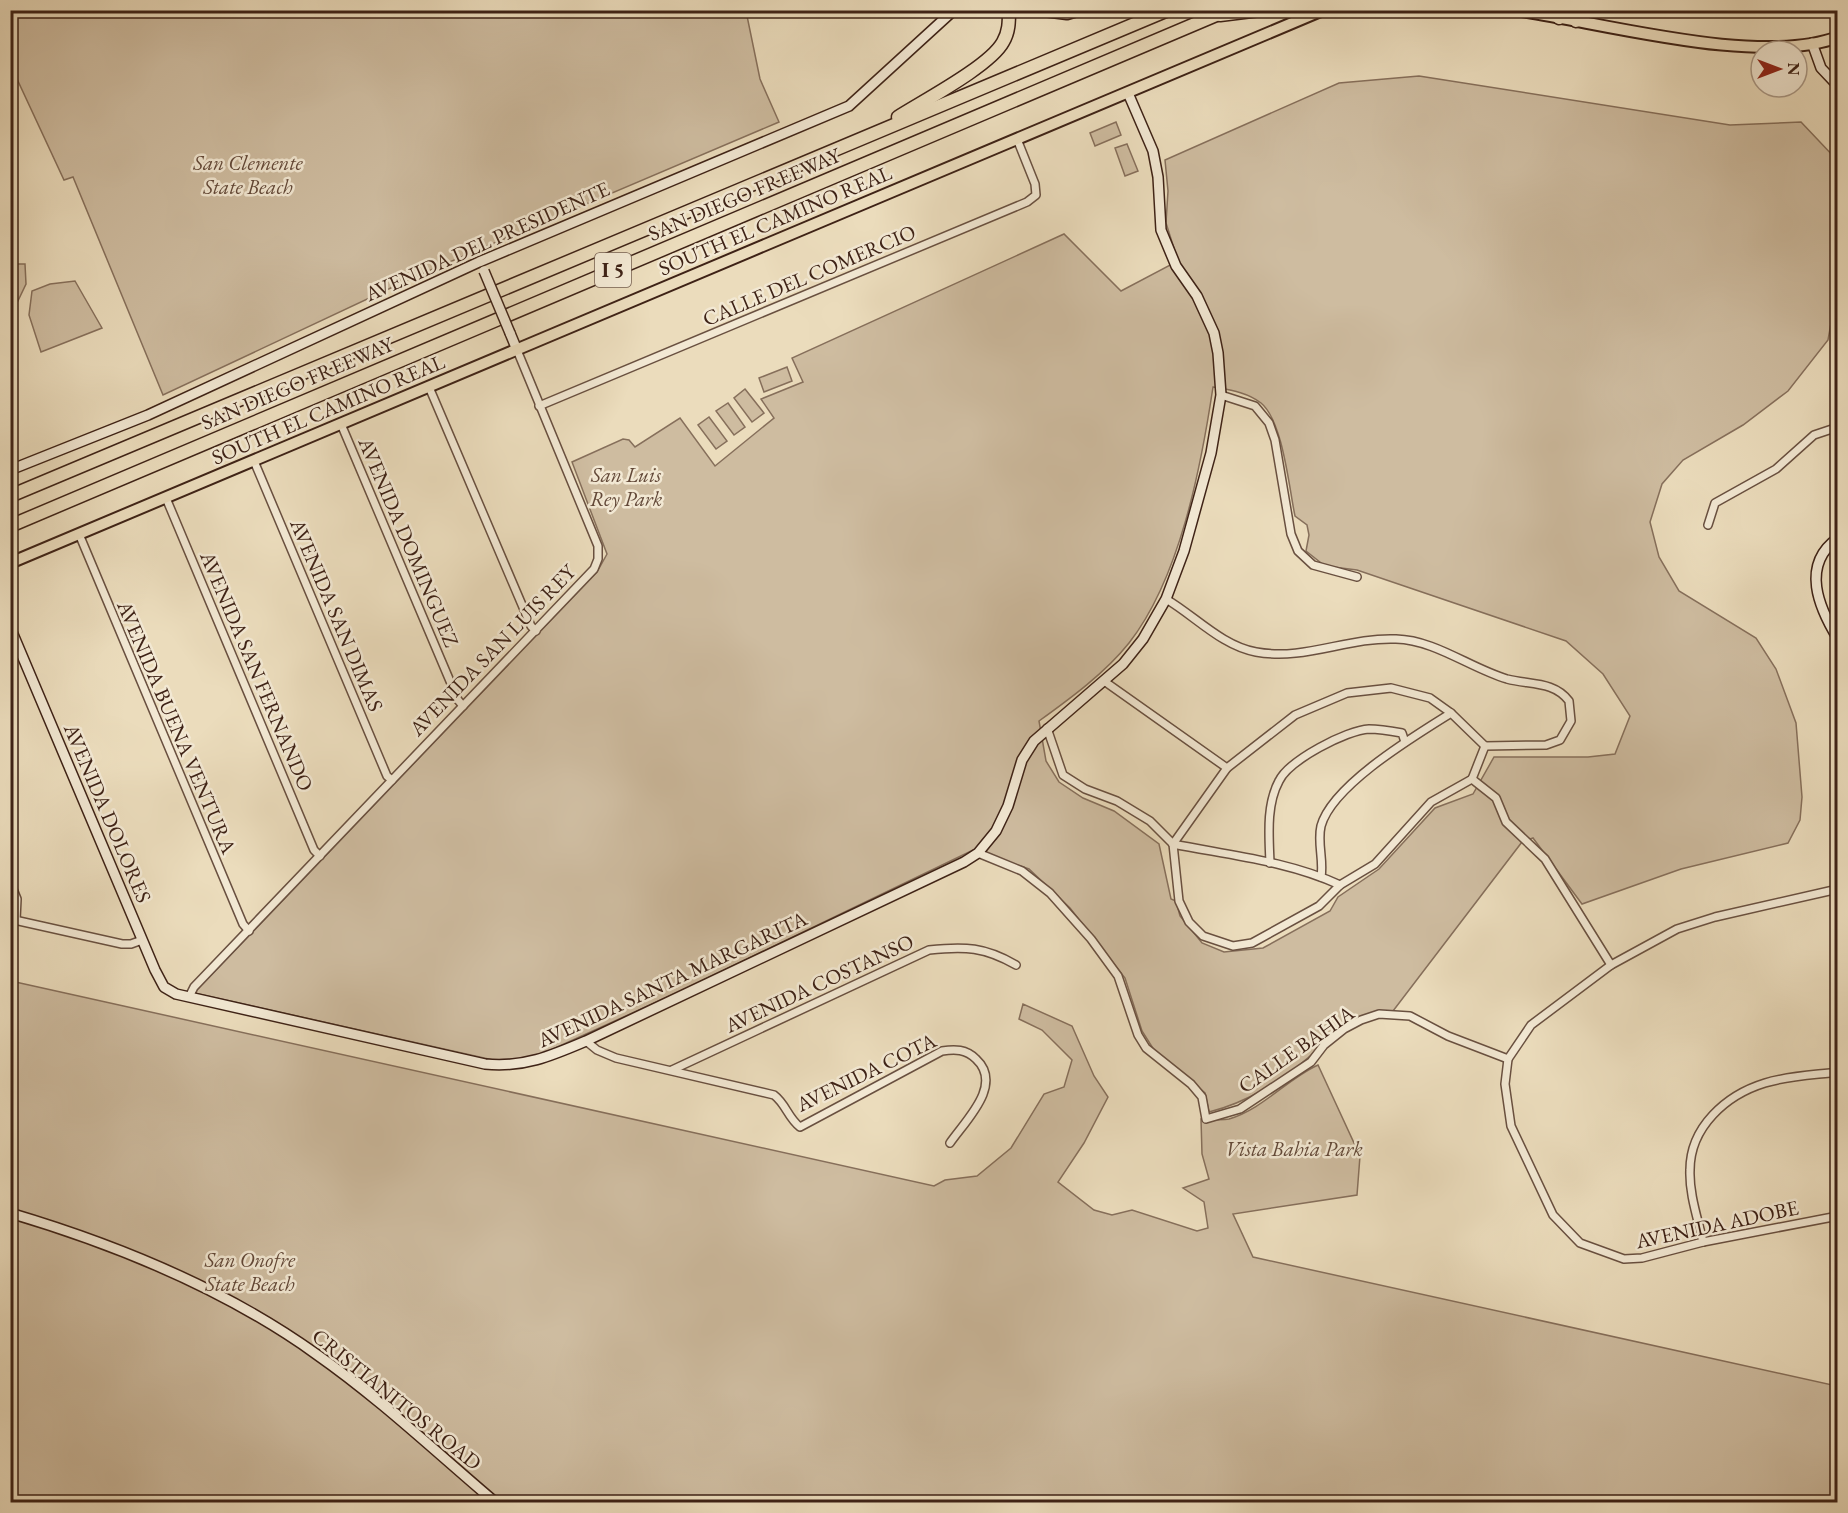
<svg xmlns="http://www.w3.org/2000/svg" width="1848" height="1513" font-family="'EB Garamond',serif">
<style>
.green{fill:#cebca0;stroke:#866f5b;stroke-width:1.5;fill-rule:evenodd}
.lines{fill:none;stroke-linecap:round;stroke-linejoin:round}
.street-casing{stroke:#695040;stroke-width:10}
.secondary-casing{stroke:#3e2216;stroke-width:12}
.primary-casing{stroke:#3e2216;stroke-width:14}
.highway-casing{stroke:#3e2216;stroke-width:15}
.street{stroke:#f2e8d3;stroke-width:7}
.secondary{stroke:#f2e8d3;stroke-width:9}
.primary{stroke:#ebdcbc;stroke-width:10}
.highway{stroke:#ebdcbc;stroke-width:12}
.secondary-bridge-casing{stroke:#3e2216;stroke-width:12;stroke-linecap:butt}
.secondary-bridge{stroke:#f2e8d3;stroke-width:9}
.labels{text-anchor:middle;dominant-baseline:central;stroke-width:5;stroke-linejoin:round;paint-order:stroke}
.shield{fill:#f2e8d3;stroke:#745d4f;stroke-width:1.5}
.shield-label{font-size:20px;font-weight:bold;fill:#3e2216}
.park-label{font-size:21px;font-style:italic;fill:#624838;stroke:#f2e8d3}
.street-label{font-size:21px;fill:#3e2216;stroke:#f2e8d3}
</style>
<rect width="100%" height="100%" fill="#ebdcbc"/>
<filter id="stains"><feTurbulence type="fractalNoise" baseFrequency=".00333" numOctaves="4"/><feColorMatrix values="0 0 0 0 .2 0 0 0 0 .09 0 0 0 0 .02 0 0 0 .5 -.17"/></filter>
<radialGradient id="worn" r=".72"><stop offset=".6" stop-color="#630" stop-opacity="0"/><stop offset="1" stop-color="#630" stop-opacity=".3"/></radialGradient>
<g class="green">
<path d="M10,11H746L760,79L779,122L412,278L163,395L73,177L64,180L11,66Z"/>
<path d="M1419,76L1730,125L1801,122L1837,160V290L1828,340L1788,391L1743,425L1683,460L1662,484L1650,522L1659,557L1679,591L1756,638L1776,669L1796,723L1802,797L1800,820L1788,843L1681,869L1582,904L1533,838L1522,842L1393,1011C1372,1013 1349,1016 1333,1032C1325,1039 1319,1049 1310,1056C1282,1081 1246,1103 1209,1112L1205,1093L1154,1050L1142,1031L1125,978L1070,908L1029,869L973,850L683,990L553,1049L532,1058L493,1060L194,993L597,572L607,554L572,462L623,439L629,440L635,447L680,418L715,466L774,418L761,399L803,382L792,358L1064,234L1121,291L1178,261L1166,223L1168,191L1165,160L1339,83ZM1213,387C1230,390 1247,392 1261,403C1283,421 1289,488 1295,516L1307,525L1309,535L1306,551L1325,566L1357,570L1566,641L1603,674L1630,716L1615,754L1588,757H1494L1473,794L1435,808L1379,869L1338,897L1330,911L1263,948L1224,952L1202,943L1180,916L1176,901L1171,899L1159,844L1114,811L1083,798L1059,782L1046,761L1039,721C1071,698 1105,673 1129,643C1180,578 1201,467 1213,387Z"/>
<path d="M1116,122L1121,135L1095,146L1090,133Z"/>
<path d="M1127,144L1138,171L1125,176L1115,148Z"/>
<path d="M11,264H25L26,284L16,305L11,307Z"/>
<path d="M75,281L102,328L41,352L29,315L32,291L50,284Z"/>
<path d="M787,367L792,381L764,392L759,378Z"/>
<path d="M745,389L764,413L752,422L734,398Z"/>
<path d="M728,403L745,427L734,435L716,411Z"/>
<path d="M709,417L727,441L716,449L698,425Z"/>
<path d="M11,981L934,1186L945,1180L977,1176L1011,1148L1044,1094L1064,1087L1072,1060L1042,1030L1019,1019L1023,1004L1072,1026L1094,1076L1108,1097L1084,1143L1058,1182L1094,1210L1112,1215L1132,1210L1197,1231L1208,1228L1204,1202L1183,1188L1209,1179L1202,1154L1201,1119C1210,1119 1221,1121 1229,1119C1263,1109 1287,1079 1318,1065L1360,1156L1357,1195L1233,1214L1253,1257L1837,1386V1502H11Z"/>
</g>
<g class="lines">
<defs>
<g id="street">
<path d="M429,387L531,626L536,631"/>
<path d="M1221,395L1255,406L1269,423L1275,440L1291,534L1298,551L1313,565L1357,577"/>
<path d="M539,406L1027,202L1036,195L1035,184L1017,139"/>
<path d="M341,424L458,700L463,706"/>
<path d="M254,461L387,776L392,780"/>
<path d="M166,498L314,850L320,856"/>
<path d="M1708,525L1715,503L1776,469L1814,435L1838,427"/>
<path d="M79,534L243,924L249,931"/>
<path d="M1166,599C1195,616 1222,646 1256,652C1305,661 1347,637 1396,639C1435,640 1470,668 1507,679C1530,685 1554,681 1569,701L1571,721L1560,740L1546,745L1485,746"/>
<path d="M1104,681L1227,768"/>
<path d="M1047,728L1063,775L1085,789L1117,801L1150,821L1173,844L1179,901L1189,922L1203,936L1233,946L1252,943L1319,906L1340,885L1375,864L1431,802L1472,779"/>
<path d="M1472,779L1496,798L1506,822L1545,859L1611,965"/>
<path d="M1173,844L1227,768L1295,715L1347,693L1391,688L1430,698L1451,713L1485,746L1472,779"/>
<path d="M1173,844C1228,855 1288,861 1340,885"/>
<path d="M978,853L1022,871L1050,893L1091,939L1118,976L1138,1035L1146,1048L1191,1084L1202,1097L1206,1119L1240,1109L1311,1062L1324,1045L1344,1029L1361,1020L1379,1014L1410,1016L1448,1036L1508,1059"/>
<path d="M1270,863C1269,836 1266,805 1279,781C1289,760 1347,730 1369,729C1380,729 1391,731 1402,733L1405,742"/>
<path d="M1321,877C1324,860 1317,843 1321,826C1332,785 1416,735 1451,713"/>
<path d="M10,882L17,899L16,920"/>
<path d="M1838,889L1715,917L1677,929L1611,965L1531,1025L1508,1059L1505,1084L1511,1126L1553,1215L1580,1243L1624,1259L1642,1258L1703,1242L1838,1216"/>
<path d="M10,919L122,944H131L142,940"/>
<path d="M189,997L194,987L594,569L598,559V546L517,350"/>
<path d="M586,1041L597,1050L616,1058L774,1095C786,1104 788,1118 800,1127L942,1051C955,1049 966,1049 976,1059C1004,1085 965,1121 950,1143"/>
<path d="M672,1070L929,950C965,946 985,947 1016,965"/>
<path d="M1703,1242C1698,1219 1689,1194 1690,1170C1690,1127 1726,1095 1765,1083C1787,1076 1814,1075 1838,1072"/>
</g>
<g id="secondary">
<path d="M1812,43L1821,68L1838,86"/>
<path d="M510,333L517,350"/>
<path d="M10,470L148,415L479,262L849,106L954,10"/>
<path d="M1838,538C1800,565 1819,608 1838,639"/>
<path d="M10,627L155,970L164,987L176,994L485,1064C523,1068 551,1056 586,1041L964,862L978,853L996,831L1008,806L1022,760L1034,741L1123,664L1143,639L1166,599L1184,551L1211,453L1221,395L1218,353L1214,333L1197,296L1176,266L1161,230L1158,177L1153,151L1128,93"/>
<path d="M10,1213C118,1245 224,1288 316,1354C379,1398 436,1452 495,1502"/>
</g>
<g id="primary">
<path d="M1515,10C1600,22 1759,67 1838,37"/>
<path d="M10,563L1323,10"/>
</g>
<g id="highway">
<path d="M1044,10L1067,13L1077,10"/>
<path d="M1220,15L1260,10"/>
<path d="M1559,18L1561,10"/>
<path d="M1576,21L1577,10"/>
<path d="M898,117C923,101 990,66 1003,42C1009,32 1009,22 1009,10"/>
<path d="M10,496L1168,10"/>
<path d="M10,526L1228,10"/>
</g>
</defs>
<use href="#street" class="street-casing"/>
<use href="#secondary" class="secondary-casing"/>
<use href="#primary" class="primary-casing"/>
<use href="#highway" class="highway-casing"/>
<use href="#street" class="street"/>
<use href="#secondary" class="secondary"/>
<use href="#primary" class="primary"/>
<use href="#highway" class="highway"/>
<defs>
<path id="secondary-bridge" d="M484,271L510,333"/>
</defs>
<use href="#secondary-bridge" class="secondary-bridge-casing"/>
<use href="#secondary-bridge" class="secondary-bridge"/>
</g>
<g class="labels">
<rect class="shield" x="595" y="253" width="36" height="34" rx="4.5"/>
<g class="shield-label">
<text x="613" y="270">I 5</text>
</g>
<g class="park-label">
<text x="248" y="162">San Clemente<tspan x="248" dy="24">State Beach</tspan></text>
<text x="626" y="474">San Luis<tspan x="626" dy="24">Rey Park</tspan></text>
<text x="1294" y="1148">Vista Bahia Park</text>
<text x="250" y="1259">San Onofre<tspan x="250" dy="24">State Beach</tspan></text>
</g>
<g class="street-label">
<text transform="translate(744 194) rotate(-23)">SAN DIEGO FREEWAY</text>
<text transform="translate(775 220) rotate(-23)">SOUTH EL CAMINO REAL</text>
<text transform="translate(487 241) rotate(-24)">AVENIDA DEL PRESIDENTE</text>
<text transform="translate(809 275) rotate(-23)">CALLE DEL COMERCIO</text>
<text transform="translate(297 383) rotate(-23)">SAN DIEGO FREEWAY</text>
<text transform="translate(328 409) rotate(-23)">SOUTH EL CAMINO REAL</text>
<text transform="translate(409 542) rotate(67)">AVENIDA DOMINGUEZ</text>
<text transform="translate(337 615) rotate(67)">AVENIDA SAN DIMAS</text>
<text transform="translate(492 650) rotate(-46)">AVENIDA SAN LUIS REY</text>
<text transform="translate(257 671) rotate(67)">AVENIDA SAN FERNANDO</text>
<text transform="translate(177 727) rotate(67)">AVENIDA BUENA VENTURA</text>
<text transform="translate(108 813) rotate(67)">AVENIDA DOLORES</text>
<text transform="translate(672 979) rotate(-25)">AVENIDA SANTA MARGARITA</text>
<text transform="translate(819 983) rotate(-25)">AVENIDA COSTANSO</text>
<text transform="translate(1296 1049) rotate(-35)">CALLE BAHIA</text>
<text transform="translate(866 1072) rotate(-26)">AVENIDA COTA</text>
<text transform="translate(1717 1224) rotate(-12)">AVENIDA ADOBE</text>
<text transform="translate(397 1399) rotate(39)">CRISTIANITOS ROAD</text>
</g>
</g>
<rect width="1848" height="1513" fill="none" stroke="#ebdcbc" stroke-width="36"/>
<rect x="12" y="12" width="1824" height="1489" fill="none" stroke="#3e2216" stroke-width="3"/>
<rect x="18" y="18" width="1812" height="1477" fill="none" stroke="#3e2216" stroke-width="1.5"/>
<g transform="translate(1779 69) rotate(90)"><circle r="28" fill="#f2e8d3" stroke="#aa9987" stroke-width="1.5"/>
<path d="M0-4.5L10 22L0 15L-10 22Z" fill="#8f2418"/>
<text y="-9" font-size="16" font-weight="bold" text-anchor="middle" fill="#3e2216">N</text>
</g>
<rect width="100%" height="100%" filter="url(#stains)"/>
<rect width="100%" height="100%" fill="url(#worn)"/>
</svg>
